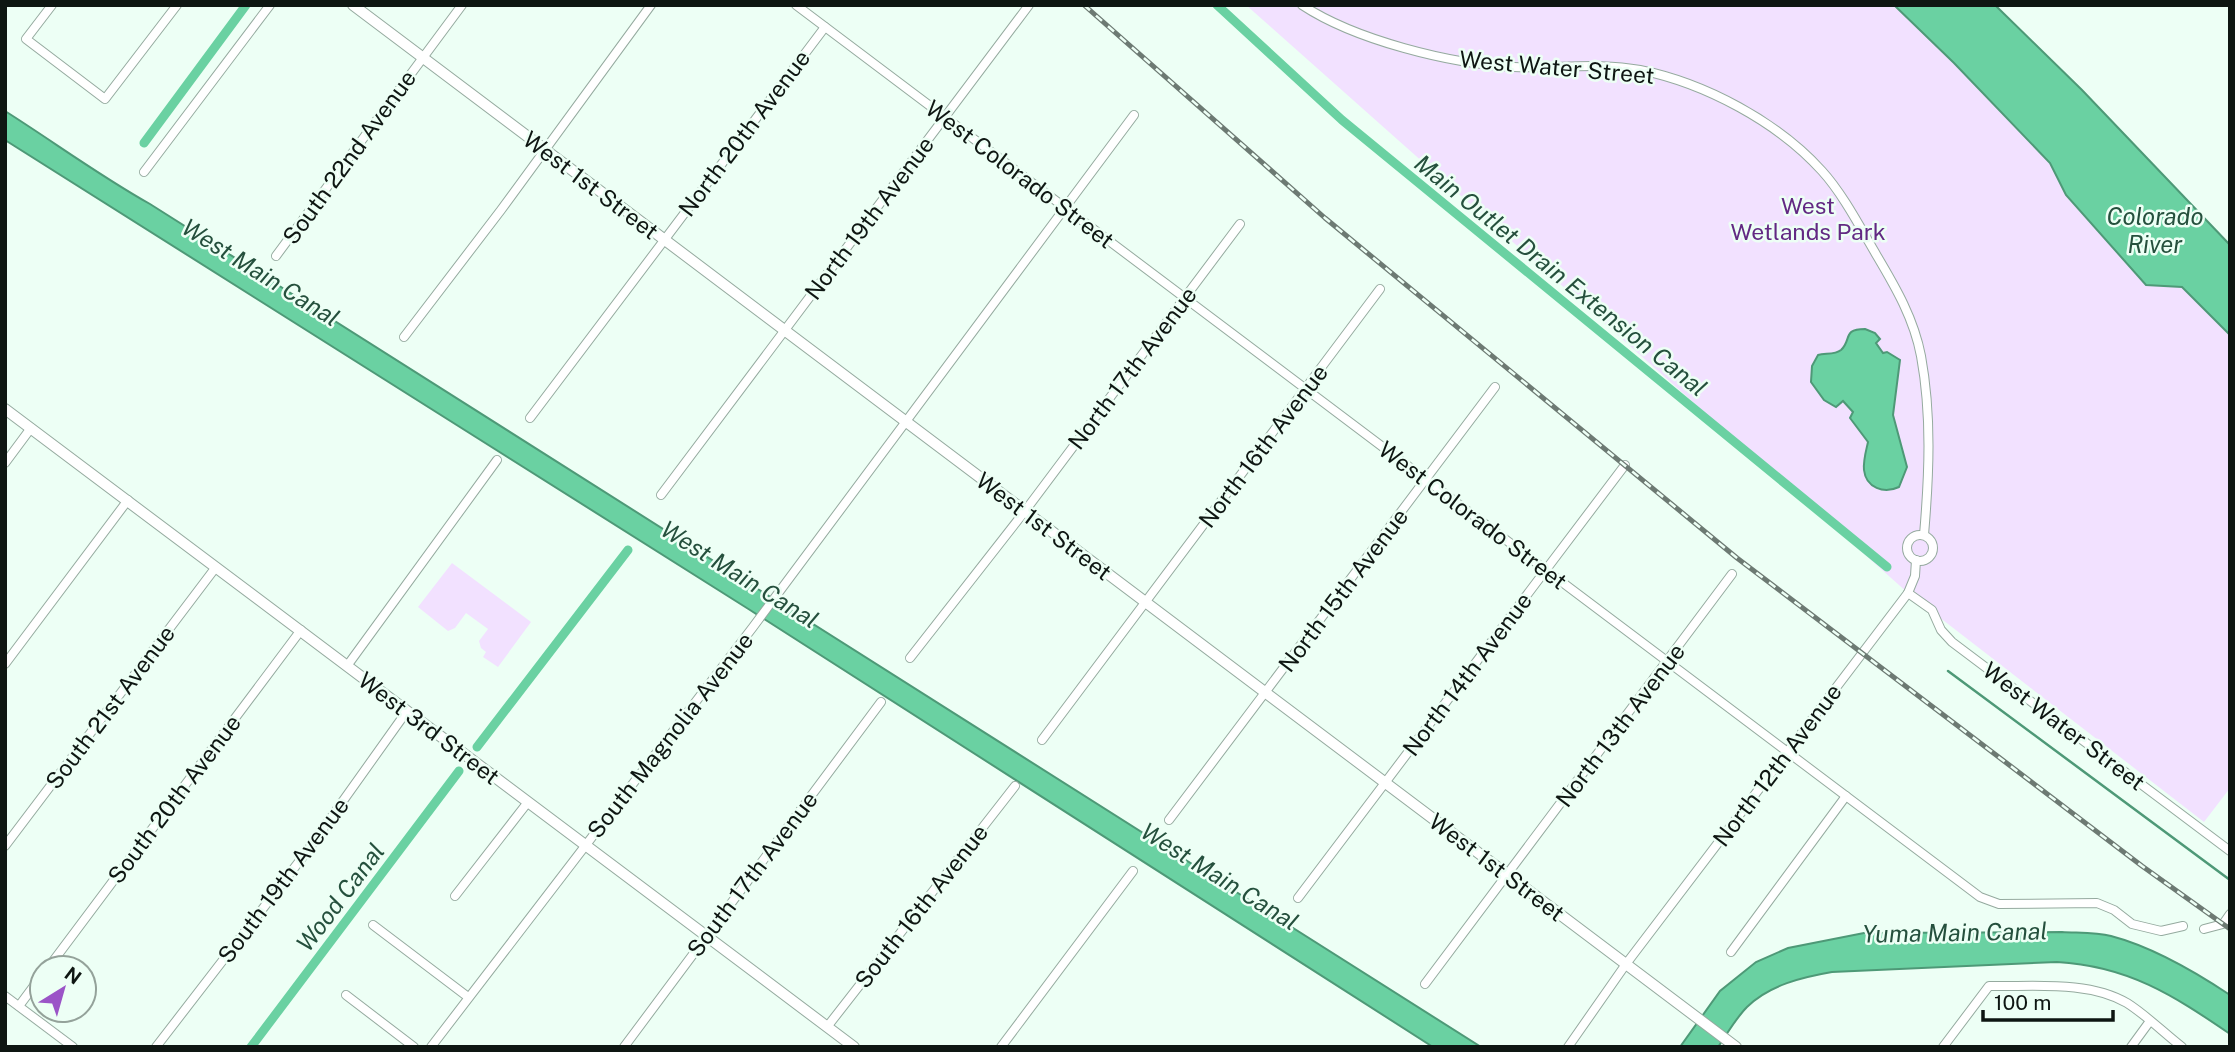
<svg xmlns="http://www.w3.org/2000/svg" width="2235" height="1052" font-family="'Public Sans',sans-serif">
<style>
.green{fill:#f2e1ff}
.water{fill:#6ad1a2;stroke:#4e9977;stroke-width:2}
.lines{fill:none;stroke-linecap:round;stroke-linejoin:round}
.stream{stroke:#4e9977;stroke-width:2.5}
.canal{stroke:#6ad1a2;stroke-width:9}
.street-casing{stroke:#95aa9f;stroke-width:10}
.secondary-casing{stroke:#95aa9f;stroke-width:12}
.street{stroke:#fff;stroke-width:8}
.secondary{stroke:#fff;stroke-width:10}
.rail-casing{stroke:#6d7a73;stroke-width:5}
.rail{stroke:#edfff5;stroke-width:2.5;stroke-dasharray:8;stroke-linecap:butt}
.labels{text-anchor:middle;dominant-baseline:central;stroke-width:5;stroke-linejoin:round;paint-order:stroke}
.street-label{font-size:23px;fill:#0e1612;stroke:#edfff5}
.park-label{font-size:23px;fill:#622983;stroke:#edfff5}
.water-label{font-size:24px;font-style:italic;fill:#25503d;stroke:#edfff5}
</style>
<rect width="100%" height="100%" fill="#edfff5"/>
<g class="green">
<path d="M1246,5H1894L1954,63L2050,163L2066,195L2073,202L2182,287L2230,335V788L2204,822L1908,593Z"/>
<path d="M452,563L531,622L498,667L483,657L486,652L481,648L479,641L488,629L466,613L455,628L448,631L418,607Z"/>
</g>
<g class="water">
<path d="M1894,5H1995L2082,90L2230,245V335L2182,287L2146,285L2066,195L2050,163L1954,63Z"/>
<path d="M5,111C54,142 100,176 150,204L1481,1047H1433L750,610L5,140Z"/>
<path d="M1865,329L1875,333L1880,339L1876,343L1883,353L1887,352L1900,360L1893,415L1907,467L1899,487C1884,494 1866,488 1864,470C1863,461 1866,451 1868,442L1850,418L1853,412L1843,401L1836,407L1824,400L1811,382L1812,366L1818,355C1825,353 1835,355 1841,350C1852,340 1842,329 1865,329Z"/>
<path d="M2062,932C2078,933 2096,932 2111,936C2153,947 2194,971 2230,995V1034C2173,995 2128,966 2057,962L1832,972C1803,977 1769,985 1747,1007C1736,1018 1727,1034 1718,1047H1680L1720,991L1756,962L1788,948L1864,933Z"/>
</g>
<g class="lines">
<path class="stream" d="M1948,671L2230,880"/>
<g class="canal">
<path d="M1217,5L1342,120L1887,567"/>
<path d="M144,143L246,5"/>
<path d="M477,747L628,550"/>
<path d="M251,1047L459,771"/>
</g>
<defs>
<g id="street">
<path d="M52,5L26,39L105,99L177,5"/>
<path d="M796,5L1980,897L1999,904L2097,903L2114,910L2132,924L2161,931L2183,926"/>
<path d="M1302,5C1355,40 1450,64 1514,67C1555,69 1599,62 1640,70C1705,83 1778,122 1822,171C1843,194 1861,229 1877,256C1896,288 1914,319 1921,356C1932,416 1929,476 1924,535"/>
<path d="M144,172L270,5"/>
<path d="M276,256L462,5"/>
<path d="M404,337L501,210L651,5"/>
<path d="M530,418L825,27"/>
<path d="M5,463L31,428"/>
<path d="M661,495L1029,5"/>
<circle cx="1920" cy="548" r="13"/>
<path d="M1908,593L1932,610L1941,630L1952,642L2230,851"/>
<path d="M910,658L1025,511L1240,224"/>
<path d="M5,664L128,500"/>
<path d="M347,666L497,460"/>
<path d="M1042,740L1380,289"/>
<path d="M1169,820L1495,387"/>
<path d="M5,846L216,567"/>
<path d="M455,896L528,802"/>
<path d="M1298,898L1625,465"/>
<path d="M373,925L468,997"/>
<path d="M2204,929L2223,924L2230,914"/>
<path d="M1731,952L1846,796"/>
<path d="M48,968L301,630"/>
<path d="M1425,984L1732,574"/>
<path d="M346,995L414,1047"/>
<path d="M5,996L73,1047"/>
<path d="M19,1006L42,975"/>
<path d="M827,1027L1015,786"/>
<path d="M156,1047L308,850L407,711"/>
<path d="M431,1047L753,627L1134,115"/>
<path d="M624,1047L881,702"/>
<path d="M1001,1047L1133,871"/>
<path d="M1568,1047L1626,964L1908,593L1915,576L1916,560"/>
<path d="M1943,1047L1989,986C2032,987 2088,980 2127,1003C2146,1015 2164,1033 2182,1047"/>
<path d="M2131,1047L2150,1021"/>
</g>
<g id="secondary">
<path d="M353,5L1736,1047"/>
<path d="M5,409L854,1047"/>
</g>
</defs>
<use href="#street" class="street-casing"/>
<use href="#secondary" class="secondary-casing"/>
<use href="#street" class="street"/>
<use href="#secondary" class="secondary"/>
<defs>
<path id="rail" d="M1084,5L1325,218L1737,558L2142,866L2230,929"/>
</defs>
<use href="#rail" class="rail-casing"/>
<use href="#rail" class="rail"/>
</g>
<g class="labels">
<g class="street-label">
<text transform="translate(1557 67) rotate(5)">West Water Street</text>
<text transform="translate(744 133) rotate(-53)">North 20th Avenue</text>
<text transform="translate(349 157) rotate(-54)">South 22nd Avenue</text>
<text transform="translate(1020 174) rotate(37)">West Colorado Street</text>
<text transform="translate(591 185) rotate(37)">West 1st Street</text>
<text transform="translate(869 218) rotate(-53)">North 19th Avenue</text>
<text transform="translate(1132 368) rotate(-53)">North 17th Avenue</text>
<text transform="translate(1263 446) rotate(-53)">North 16th Avenue</text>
<text transform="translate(1473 515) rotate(37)">West Colorado Street</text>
<text transform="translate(1044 526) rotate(37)">West 1st Street</text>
<text transform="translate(1343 590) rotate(-53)">North 15th Avenue</text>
<text transform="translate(1467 674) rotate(-53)">North 14th Avenue</text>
<text transform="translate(110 707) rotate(-53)">South 21st Avenue</text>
<text transform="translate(1620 725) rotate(-53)">North 13th Avenue</text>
<text transform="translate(2064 726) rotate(37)">West Water Street</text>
<text transform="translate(429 728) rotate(37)">West 3rd Street</text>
<text transform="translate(670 735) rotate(-52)">South Magnolia Avenue</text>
<text transform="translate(1777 765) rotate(-53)">North 12th Avenue</text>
<text transform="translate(174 799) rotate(-53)">South 20th Avenue</text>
<text transform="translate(1497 867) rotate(37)">West 1st Street</text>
<text transform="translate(752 874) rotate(-53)">South 17th Avenue</text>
<text transform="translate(283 880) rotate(-53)">South 19th Avenue</text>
<text transform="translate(921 906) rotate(-52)">South 16th Avenue</text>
</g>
<g class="park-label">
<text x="1808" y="205">West<tspan x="1808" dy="26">Wetlands Park</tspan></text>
</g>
<g class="water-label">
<text x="2155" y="216">Colorado<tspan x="2155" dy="28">River</tspan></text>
<text transform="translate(261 272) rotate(32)">West Main Canal</text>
<text transform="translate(1561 275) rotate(39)">Main Outlet Drain Extension Canal</text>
<text transform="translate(740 574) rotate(32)">West Main Canal</text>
<text transform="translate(1220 876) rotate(32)">West Main Canal</text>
<text transform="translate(340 897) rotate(-53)">Wood Canal</text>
<text transform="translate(1955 932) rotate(-1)">Yuma Main Canal</text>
</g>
</g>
<rect width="2235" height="1052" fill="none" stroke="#0e1612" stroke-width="14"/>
<g transform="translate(63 989) rotate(37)"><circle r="33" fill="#edfff5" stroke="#94a29a" stroke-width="2"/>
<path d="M0-5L12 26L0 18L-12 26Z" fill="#9b54c7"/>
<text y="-10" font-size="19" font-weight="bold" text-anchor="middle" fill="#0e1612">N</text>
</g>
<path d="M1983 1010v10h130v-10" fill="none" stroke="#0e1612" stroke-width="3.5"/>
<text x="1994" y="1010" font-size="21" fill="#0e1612" stroke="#edfff5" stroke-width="5" paint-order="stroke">100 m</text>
</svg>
